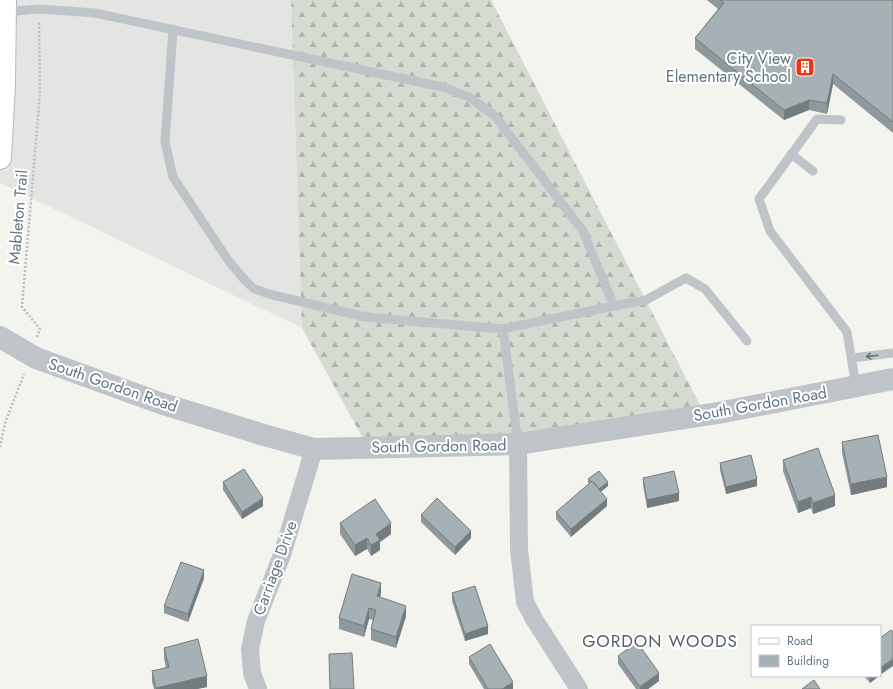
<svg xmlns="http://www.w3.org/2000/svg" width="893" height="689" font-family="Jost,sans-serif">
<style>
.built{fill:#e4e5e3}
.forest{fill:url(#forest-firs)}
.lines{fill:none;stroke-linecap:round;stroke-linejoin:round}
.secondary-casing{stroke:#b3b9bd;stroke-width:24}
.path{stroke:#babdbf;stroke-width:2.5;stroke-dasharray:2 2;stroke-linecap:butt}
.service{stroke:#bec4c7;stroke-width:9}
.minor{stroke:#bec4c7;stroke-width:18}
.tertiary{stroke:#bec4c7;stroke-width:22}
.secondary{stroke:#fff;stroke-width:22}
.wall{fill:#8f989c}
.shaded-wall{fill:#747c7f}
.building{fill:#a6b1b5;stroke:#747c7f}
.oneway{stroke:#607683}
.labels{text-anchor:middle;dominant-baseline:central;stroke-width:4;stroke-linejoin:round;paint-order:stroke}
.poi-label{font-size:16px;fill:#607683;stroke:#fff;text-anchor:end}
.street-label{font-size:16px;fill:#607683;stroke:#fff}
.neighbourhood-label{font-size:17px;letter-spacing:1px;fill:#4f5e67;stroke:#fff}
</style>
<defs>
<pattern id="forest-firs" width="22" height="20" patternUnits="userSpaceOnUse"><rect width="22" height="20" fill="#d5dbd0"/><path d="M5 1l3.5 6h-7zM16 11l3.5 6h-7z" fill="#b0b6ae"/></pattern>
</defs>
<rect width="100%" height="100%" fill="#f4f4ef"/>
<path class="built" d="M0,0H291L302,328L0,183Z"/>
<path class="forest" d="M291,0H491L702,409L371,453L302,328Z"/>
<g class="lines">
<defs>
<path id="secondary" d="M0,158L4,85L5,0"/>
</defs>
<use href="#secondary" class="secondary-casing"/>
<g class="path">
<path d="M37,337L40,329L22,307L40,93L39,21"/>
<path d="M0,447L5,423L24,374"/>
</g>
<g class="service">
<path d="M5,12L39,9L95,13L443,87L469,97L495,116L583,231L614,306L503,329L365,317L269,294L253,288L243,278L228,260L173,177L165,142L173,29"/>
<path d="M841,120L817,119L759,199L770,231L847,332L856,386"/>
<path d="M791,154L813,171"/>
<path d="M614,306L646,300L686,278L705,289L747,341"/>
<path d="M503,329L518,444"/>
<path d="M852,358L893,353"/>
</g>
<g class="minor">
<path d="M518,444L519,549L525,602L534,619L579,689"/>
<path d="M258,689L252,673L250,649L256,621L282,555L314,449"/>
</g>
<path class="tertiary" d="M0,337L36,358L160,403L264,435L314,449L518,444L718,413L893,379"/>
<use href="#secondary" class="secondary"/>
</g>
<g class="wall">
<path d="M707,0H893V133L833,84L827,114L809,110L784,120L695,49V38L718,9Z"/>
<path d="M842,442L887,487L851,495L842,453Z"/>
<path d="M783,460L835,506L813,514L811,508L798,513L783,471Z"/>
<path d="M720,463L757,486L726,494L720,470Z"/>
<path d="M643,478L679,501L647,508L643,485Z"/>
<path d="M588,479L608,486L601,492L607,506L571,537L556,519V512L589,484L588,482Z"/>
<path d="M223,482L263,506L242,519L223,490Z"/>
<path d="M421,515L471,538L455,555L421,522Z"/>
<path d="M340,523L391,534L380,542V550L371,556L367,549L355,556L340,534Z"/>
<path d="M204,578L188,622L164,613V606Z"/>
<path d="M452,593L488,634L465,641L452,601Z"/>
<path d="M381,594L380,597L406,616L396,648L371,640V629L373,620L369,619L364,637L339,629V618Z"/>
<path d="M164,648L207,687L197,689H154L152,682V671L166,668L164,658Z"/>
<path d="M618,656L659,681L648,689H636L618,664Z"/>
<path d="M469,657L513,689H484L469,664Z"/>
<path d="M864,676H879L870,683Z"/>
</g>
<g class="shaded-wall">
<path d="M833,74V84L827,114V103Z"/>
<path d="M809,100V110L784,120V110Z"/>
<path d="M887,477V487L851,495V484Z"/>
<path d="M757,479V486L726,494V487Z"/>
<path d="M608,482V486L597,494V490Z"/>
<path d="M679,493V501L647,508V500Z"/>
<path d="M835,495V506L813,514V503Z"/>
<path d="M811,497V508L798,513V502Z"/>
<path d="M263,498V506L242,519V512Z"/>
<path d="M607,499V506L571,537V529Z"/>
<path d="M391,523V534L380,542V550L371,556V545L376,534Z"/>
<path d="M471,531V538L455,555V547Z"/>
<path d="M367,538V549L355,556V545Z"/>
<path d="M204,570V578L188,622V614Z"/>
<path d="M381,583V594L377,607V596Z"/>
<path d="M406,606V616L396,648V637Z"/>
<path d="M369,608V619L364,637V626Z"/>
<path d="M488,626V634L465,641V634Z"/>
<path d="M893,659V666L880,675V668Z"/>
<path d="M659,673V681L648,689H640V687Z"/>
<path d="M207,676V687L197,689H156V688Z"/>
<path d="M870,676H879L870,683Z"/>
<path d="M513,682V689H502Z"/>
</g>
<g class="building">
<path d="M720,0H893V122L833,74L827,103L809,100L784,110L695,38L724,3Z"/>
<path d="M878,435L887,477L851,484L842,442Z"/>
<path d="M818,448L835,495L813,503L811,497L798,502L783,460Z"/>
<path d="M751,455L757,479L726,487L720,463Z"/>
<path d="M244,469L263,498L242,512L223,482Z"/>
<path d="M599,471L608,482L599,489L592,481L591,482L588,479Z"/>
<path d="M674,471L679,493L647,500L643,478Z"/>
<path d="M592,481L607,499L571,529L556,512Z"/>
<path d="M437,498L471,531L455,547L421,515Z"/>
<path d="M375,499L391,523L376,534L380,540L371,545L367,538L355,545L340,523Z"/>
<path d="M181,562L204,570L188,614L164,606Z"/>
<path d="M352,574L381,583L377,596L406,606L396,637L371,629L376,610L369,608L364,626L339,618Z"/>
<path d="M475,586L488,626L465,634L452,593Z"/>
<path d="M891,630L893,632V659L880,668V638Z"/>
<path d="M198,639L207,676L156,688L152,671L169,667L164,648Z"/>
<path d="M637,642L659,673L640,687L618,656Z"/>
<path d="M490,644L513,682L502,689H488L469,657Z"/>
<path d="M352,653L354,689H330L329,654Z"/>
<path d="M814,680L820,689H802Z"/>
</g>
<defs><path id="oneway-shaft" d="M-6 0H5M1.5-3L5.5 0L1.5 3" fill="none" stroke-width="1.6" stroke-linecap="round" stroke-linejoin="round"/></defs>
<use class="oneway" href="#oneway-shaft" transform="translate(872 356) rotate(173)"/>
<defs>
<symbol id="building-square" viewBox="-11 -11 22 22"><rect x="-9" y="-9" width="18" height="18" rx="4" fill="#ef3614" stroke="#fff"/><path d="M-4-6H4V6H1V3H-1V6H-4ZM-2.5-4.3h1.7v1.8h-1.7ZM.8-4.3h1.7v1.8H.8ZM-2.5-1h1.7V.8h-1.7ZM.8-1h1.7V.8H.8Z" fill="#fff"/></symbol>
</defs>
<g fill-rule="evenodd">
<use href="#building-square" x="794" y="56" width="22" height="22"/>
</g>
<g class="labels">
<g class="poi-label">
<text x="791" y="58">City View<tspan x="791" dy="18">Elementary School</tspan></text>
</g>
<g class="street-label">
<text transform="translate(18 217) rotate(-85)">Mableton Trail</text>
<text transform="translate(113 385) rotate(19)">South Gordon Road</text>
<text transform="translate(760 404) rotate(-10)">South Gordon Road</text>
<text transform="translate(439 446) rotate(-1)">South Gordon Road</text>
<text transform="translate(275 568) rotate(-70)">Carriage Drive</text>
</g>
<g class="neighbourhood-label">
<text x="660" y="641">GORDON WOODS</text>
</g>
</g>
<rect x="751" y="625" width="130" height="52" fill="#ffffff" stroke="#bfc8cd"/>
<rect x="759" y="638" width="20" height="6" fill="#ffffff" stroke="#bfc8cd"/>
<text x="787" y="645" font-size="12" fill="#607683">Road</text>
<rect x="759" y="655" width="20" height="12" fill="#a6b1b5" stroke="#bfc8cd"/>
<text x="787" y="665" font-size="12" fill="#607683">Building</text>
</svg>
